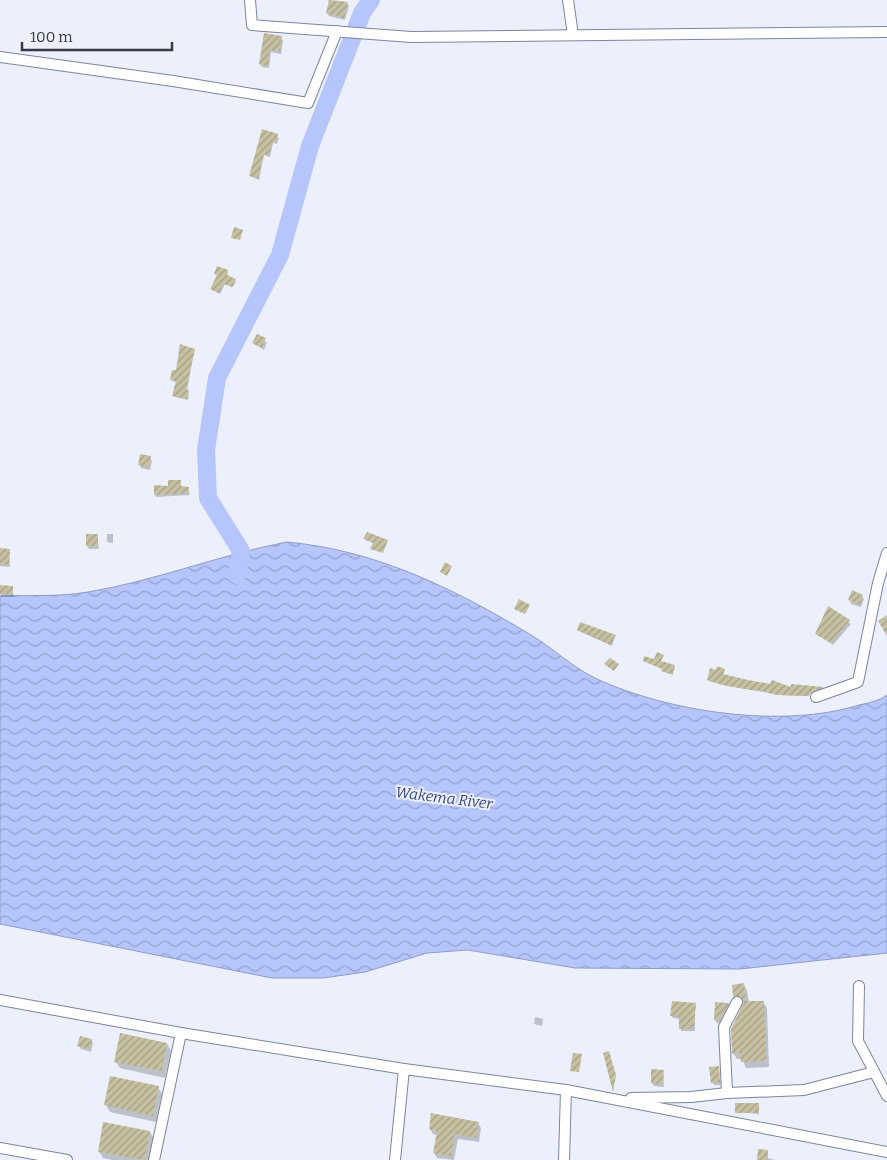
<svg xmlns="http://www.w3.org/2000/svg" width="887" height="1160" font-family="Bitter,serif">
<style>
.water{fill:url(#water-waves);stroke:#909cc6}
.shadow{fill:#0003}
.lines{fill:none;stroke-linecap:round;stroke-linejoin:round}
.river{stroke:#b6c6fd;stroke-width:18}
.building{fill:url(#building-hatch)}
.minor-casing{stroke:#7c849f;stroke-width:12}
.minor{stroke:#fff;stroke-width:10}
.labels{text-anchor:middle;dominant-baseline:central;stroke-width:4;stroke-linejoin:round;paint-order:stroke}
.water-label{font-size:15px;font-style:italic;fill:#374586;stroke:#ecf0fc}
</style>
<defs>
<pattern id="water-waves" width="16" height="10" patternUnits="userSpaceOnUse" patternTransform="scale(1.25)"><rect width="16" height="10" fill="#b6c6fd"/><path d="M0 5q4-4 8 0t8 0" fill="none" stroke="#95a2cf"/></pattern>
<pattern id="building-hatch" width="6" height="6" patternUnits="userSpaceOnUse" patternTransform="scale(1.25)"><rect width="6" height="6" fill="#c7c1a2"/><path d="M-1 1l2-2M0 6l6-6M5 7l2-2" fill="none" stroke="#a29e86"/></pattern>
</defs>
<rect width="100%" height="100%" fill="#ecf0fc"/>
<path class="water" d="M287,542C376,550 455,589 531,635C553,648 573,668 597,679C669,712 782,729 859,705C868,703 879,701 887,695V953L740,969L575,968L468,950L427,953L365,972L323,978H272L0,924V596C29,595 59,597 88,592C155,581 219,555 287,542Z"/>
<g class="shadow">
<path d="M330,0L347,3L349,6L345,20L329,16L327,13Z"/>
<path d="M265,35L281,37L283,41L281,54L271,52L269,68L262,67L260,64Z"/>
<path d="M263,130L279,138L277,144L273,143L270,157L264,155L259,180L250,176Z"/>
<path d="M228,271L227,277L236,281L233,287L225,284L220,294L212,290L218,276L216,274Z"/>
<path d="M257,335L267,343L264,350L253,343Z"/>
<path d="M194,350L187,391L189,393L188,400L175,397L177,383L171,380Z"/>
<path d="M150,458L152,461L150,470L141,468L140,465Z"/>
<path d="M180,481L182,488H188L190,495L156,497L155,495Z"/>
<path d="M107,534H113V543L107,542Z"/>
<path d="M97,535L99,549H89L87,546Z"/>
<path d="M0,550H9L10,567L0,566Z"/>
<path d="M0,587H12L14,597H1Z"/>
<path d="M862,596L864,599L861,607L851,604L850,600Z"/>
<path d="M828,608L851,624L833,645L817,634Z"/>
<path d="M581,624L615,636L612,646L579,631Z"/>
<path d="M724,670L723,676L792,688L793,686L824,688L810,694L809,696L778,695L708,681L716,671Z"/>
<path d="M744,985L747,991L749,1002H763L767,1008L769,1067L746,1068L742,1059H737L733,1053L745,1002H738L734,996Z"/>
<path d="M695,1004V1031H681L680,1019L673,1018L672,1016Z"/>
<path d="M728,1004L730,1007L721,1024L717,1023L715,1020Z"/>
<path d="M535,1017L543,1019L542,1026L534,1024Z"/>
<path d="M91,1040L93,1043L91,1052L81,1049L79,1046Z"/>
<path d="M167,1044L171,1051L165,1078L120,1068L115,1061Z"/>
<path d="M718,1067L721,1085H714L712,1082Z"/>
<path d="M663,1071L664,1087L654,1086L652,1083Z"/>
<path d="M158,1087L162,1094L156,1122L110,1112L106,1105Z"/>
<path d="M759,1105V1114L737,1112Z"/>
<path d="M478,1123L481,1128L479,1142L458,1139L454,1160L437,1158L434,1153L437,1135L433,1134L430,1129Z"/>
<path d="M150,1132L154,1139L150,1160H112L103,1158L99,1151Z"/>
<path d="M768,1151V1158L775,1160H758Z"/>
</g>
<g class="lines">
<path class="river" d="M237,575L241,551L208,498L206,450L217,378L280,255L310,146L362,13L371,0"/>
</g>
<g class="building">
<path d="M329,0L348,2L344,18L326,13Z"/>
<path d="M264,33L282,36L280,51L270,50L268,66L259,64Z"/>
<path d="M262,129L278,134L276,143L272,142L269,155L264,154L258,178L249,176Z"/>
<path d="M234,227L243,230L240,240L231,238Z"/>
<path d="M217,266L228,270L227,275L236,279L232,287L224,284L219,293L210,289L217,275L214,274Z"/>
<path d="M257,334L266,338L262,348L252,343Z"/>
<path d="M180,344L195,349L186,390H189L187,399L172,396L176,381L170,380L172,370H176Z"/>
<path d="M140,454L151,456L148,467L138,465Z"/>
<path d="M168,480H181V486L189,487V493L154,495V485L168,486Z"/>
<path d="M367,532L388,540L383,553L370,549L373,543L363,539Z"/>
<rect x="86" y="534" width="12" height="12"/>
<path d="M0,548L10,549L9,565L0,564Z"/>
<path d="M445,562L452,566L447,576L440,572Z"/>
<path d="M0,585L13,586V594H0Z"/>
<path d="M852,590L863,595L860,605L848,600Z"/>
<path d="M519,599L530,605L525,614L514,609Z"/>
<path d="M828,606L850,620L831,643L815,634Z"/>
<path d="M887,615V636L878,621Z"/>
<path d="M580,622L616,635L611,645L577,630Z"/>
<path d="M657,652L664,655L661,661L675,665L673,675L661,671L662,669L643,661L644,656L654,659Z"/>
<path d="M610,658L619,664L614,671L604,664Z"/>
<path d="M717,666L725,669L723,674L748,680L770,684L772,680L791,687V684L824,687L810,693L809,696L777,695L756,689V691L722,685L707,680L710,668L716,670Z"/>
<path d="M744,983L746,1001H764L766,1061L741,1062L740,1053L732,1054L731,1029L744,1002L741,996H733L732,985Z"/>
<path d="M672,1001L696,1003L694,1028L679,1029V1017L670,1016Z"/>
<path d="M715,1002L729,1003L719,1021L714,1020Z"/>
<path d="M120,1033L167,1043L162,1071L114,1062Z"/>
<path d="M80,1036L92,1039L90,1049L77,1046Z"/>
<path d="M609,1051L616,1075L613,1092L603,1053Z"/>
<path d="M573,1053L582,1054L579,1072L570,1071Z"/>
<path d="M719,1066L720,1082L711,1083L709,1067Z"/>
<path d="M651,1069L664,1070L663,1084L651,1083Z"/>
<path d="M110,1076L159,1086L153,1116L104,1105Z"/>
<rect x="735" y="1103" width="24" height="10"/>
<path d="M431,1113L479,1122L476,1138L455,1134L451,1156L433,1153L437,1131L429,1129Z"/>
<path d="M103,1122L150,1131L145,1160L98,1152Z"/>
<path d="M758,1149L768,1150L767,1160H757Z"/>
</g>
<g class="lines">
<defs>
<g id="minor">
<path d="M250,0L252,25L411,37L887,32"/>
<path d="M568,0L573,35"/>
<path d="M0,57L173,81L308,103L337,31"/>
<path d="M816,697L858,682L878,583L887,553"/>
<path d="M859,986L858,1041L887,1096"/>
<path d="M0,1000L181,1033"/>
<path d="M737,1002L724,1027L727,1093L804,1090L874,1072"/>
<path d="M631,1098L691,1097L727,1093"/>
<path d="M0,1148L67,1160"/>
<path d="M154,1160L181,1033L404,1069"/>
<path d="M395,1160L404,1069L566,1090"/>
<path d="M564,1160L566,1090L887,1152"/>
</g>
</defs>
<use href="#minor" class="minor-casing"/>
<use href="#minor" class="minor"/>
</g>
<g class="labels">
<g class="water-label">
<text transform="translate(444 798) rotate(7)">Wakema River</text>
</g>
</g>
<path d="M22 42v8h150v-8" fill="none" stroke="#363a46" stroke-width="2.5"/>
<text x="30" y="42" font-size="15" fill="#363a46" stroke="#ecf0fc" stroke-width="4" paint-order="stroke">100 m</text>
</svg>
